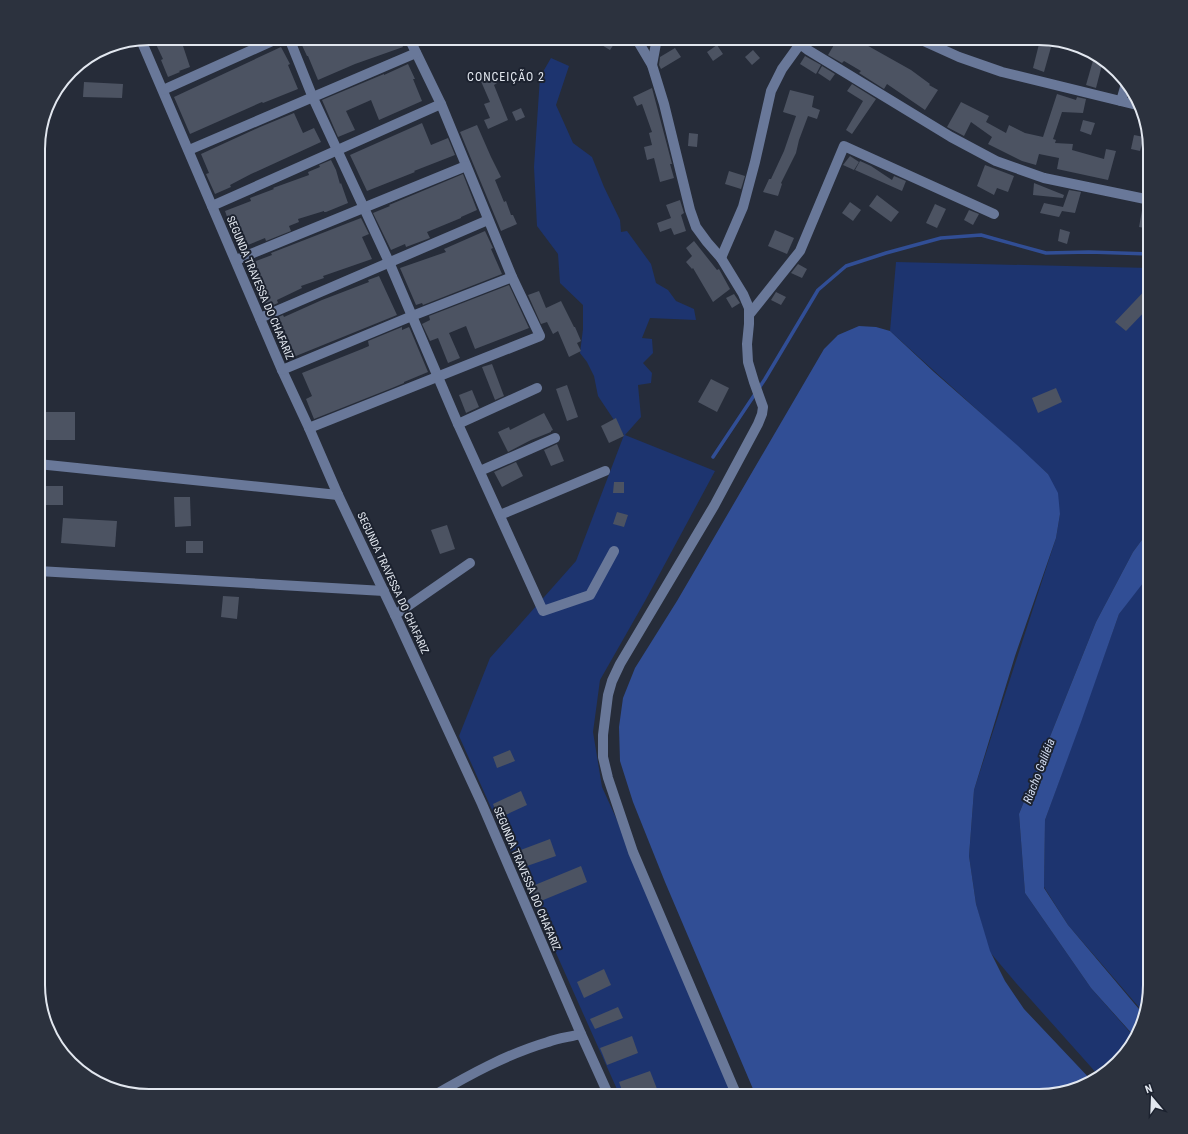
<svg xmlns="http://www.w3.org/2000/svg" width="1188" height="1134" font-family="'Roboto Condensed',sans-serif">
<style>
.green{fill:#1d346f}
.water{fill:#314e95}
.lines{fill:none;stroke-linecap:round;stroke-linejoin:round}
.stream{stroke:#314e95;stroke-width:3.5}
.building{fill:#4c5362}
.minor{stroke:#697899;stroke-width:10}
.labels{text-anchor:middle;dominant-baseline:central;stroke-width:4;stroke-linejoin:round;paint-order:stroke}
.street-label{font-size:11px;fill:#e2e7ef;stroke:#1c222f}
.neighbourhood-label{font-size:12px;letter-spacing:1px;fill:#e2e7ef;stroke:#1c222f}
.water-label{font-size:12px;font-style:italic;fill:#d4def3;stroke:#1c222f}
.rim{fill:none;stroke:#e2e7ef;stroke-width:2}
</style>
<rect width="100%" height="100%" fill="#262c39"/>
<g class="green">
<path d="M551,58L569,66L556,105L573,143L592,157L604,187L620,220L621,232L627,231L651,264L656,283L668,290L676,301L694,309L696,320L650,318L642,338L652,339L653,353L643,363L652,373L651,383L638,385L641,417L625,435L715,471L645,601L600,680L593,732L602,787L657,908L738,1096H620L459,736L490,658L576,561L624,435L598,396L594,376L587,362L580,353L583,329V305L560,283L558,254L537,226L534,167L540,77Z"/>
<path d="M896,262L1150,268V529L1133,552L1096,622L1019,814L1025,893L1091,988L1135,1038L1117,1064L1099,1076L1016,983L989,951L976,904L969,856L974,790L1056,538L1060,514L1048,474L890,331Z"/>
<path d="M1150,570V985L1144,1013L1068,925L1044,887L1045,820L1119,614Z"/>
</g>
<g class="water">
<path d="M859,326L876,327L890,331L934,372L1017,445L1048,474L1058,493L1060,514L1056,538L1015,656L974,790L969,856L976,904L990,951L1005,981L1024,1009L1092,1081L1081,1087L1046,1096H756L665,882L633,802L620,761L619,727L623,698L635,668L677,601L824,349L838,335Z"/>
<path d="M1150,529V574L1119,614L1081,722L1045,820L1044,888L1068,925L1144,1015L1141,1027L1135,1037L1091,988L1025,893L1019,814L1096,622L1133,552Z"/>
</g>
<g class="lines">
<path class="stream" d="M713,457L765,379L818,290L846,266L886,253L941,238L981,235L1046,253L1089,252L1150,254"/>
</g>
<g class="building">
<path d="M153,38H183L186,45L183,46L190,67L179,71L180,72L168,77L161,60L163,59Z"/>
<path d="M306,38H399L403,47L355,64L318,80L308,56H307L300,41Z"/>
<path d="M590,38H618L610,50Z"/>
<path d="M838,38H854L911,70L930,84L929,85L938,90L925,110L887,84L884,89L859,73L861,71L844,61L842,63L828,55Z"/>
<path d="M1039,44L1051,47L1044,72L1033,68Z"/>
<path d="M717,45L723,54L713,61L707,52Z"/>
<path d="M281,47L290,64L288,65L298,89L263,103L262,102L190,134L174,97Z"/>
<path d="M675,48L681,57L661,69L659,65L660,57Z"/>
<path d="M753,50L760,58L752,65L745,57Z"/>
<path d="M805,56L821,65L816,74L800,64Z"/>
<path d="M1094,57L1101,59L1103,61L1096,88L1086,85Z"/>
<path d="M408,64L415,79H413L422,101L379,120L371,100L346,111L355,130L338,137L322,100L384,74V75Z"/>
<path d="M822,66L835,74L830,81L818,73Z"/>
<path d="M493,74L497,83L494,85L508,120L488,129L484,120L490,118L484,104L490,102L480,79Z"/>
<path d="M84,82L123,84L122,98L83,97Z"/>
<path d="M852,84L876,99L852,134L846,130L863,101L847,91Z"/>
<path d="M652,88L672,164H670L674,178L660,182L654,158L647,160L644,147L652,145L649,133L652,132L642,104L637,106L633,97Z"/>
<path d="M790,90L814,96L812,107L820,110L817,119L808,116L799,140L796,153L781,183L782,184L778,196L763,192L769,179H771L784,151L796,116L783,112Z"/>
<path d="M1057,94L1076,100L1077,97L1086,99L1083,113L1062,112L1053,139L1056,140L1055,143L1073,144L1072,150L1104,159L1106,149L1116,151L1108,180L1057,169L1059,158L1039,154L1036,165L1022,161L988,144L992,137L971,122L964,136L947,127L961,102L989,116L986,122L1006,133L1009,125L1025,133L1043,137Z"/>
<path d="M521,108L525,117L516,121L512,112Z"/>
<path d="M294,113L303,133L314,128L321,142L251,174L230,185L231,187L215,194L206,174L209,173L201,154L260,127Z"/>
<path d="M1083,120L1095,123L1091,135L1080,131Z"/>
<path d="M422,123L431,145L448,138L455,155L414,171L415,172L367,191L350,155Z"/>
<path d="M477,125L491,157L501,177L495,180L504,202L506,201L511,215H513L517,224L501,231L460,132Z"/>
<path d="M689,133L698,134L697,147L688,146Z"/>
<path d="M1134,135L1144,137L1140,151L1131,149Z"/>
<path d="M850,156L859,162L854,170L843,165Z"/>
<path d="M331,160L336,170L340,184L341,183L348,203L326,212H324V211L298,219L299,222L289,226L291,231L266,241L265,238L238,249L225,211L251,201L250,198L274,189L273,188L309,175L308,172L320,167L319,165Z"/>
<path d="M860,161L871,166L892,180L894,176L906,181L902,191L855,170Z"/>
<path d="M985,165L1014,176L1008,192L997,188L994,195L977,186Z"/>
<path d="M729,171L745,176L741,189L725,184Z"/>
<path d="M463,174L477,210L461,217V218L427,232L430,238L406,247L405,244L391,250L373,213L390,206L389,205Z"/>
<path d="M1034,183L1064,195L1063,198L1033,195Z"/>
<path d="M1069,190L1081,192L1075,213L1062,211L1059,217L1040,213L1044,203L1063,207Z"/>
<path d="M877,195L899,212L891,222L869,206Z"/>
<path d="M680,200L684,213L681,215L686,231L674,235L671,228L660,232L657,223L671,218L666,205Z"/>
<path d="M850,202L861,210L853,221L842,213Z"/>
<path d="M935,204L946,209L937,228L926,223Z"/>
<path d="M1143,205L1150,206V229L1139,227Z"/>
<path d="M969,210L979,214L973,225L964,220Z"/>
<path d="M361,218L369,234L362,237L372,259L323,276L324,278L301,286L302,288L277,300L278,303L264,309L248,264L272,255L271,253Z"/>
<path d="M1060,229L1070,232L1067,244L1058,241Z"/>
<path d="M775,230L794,238L787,254L768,246Z"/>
<path d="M485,231L493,248L491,249L502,274L423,305L422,303L416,305L400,268L446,252L444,249Z"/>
<path d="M694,241L717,270L719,269L730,289L713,302L693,268L692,269L686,262L692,256L686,248Z"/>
<path d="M798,264L807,269L802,278L791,273Z"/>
<path d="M379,276L397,315L291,358L283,337L281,338L274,319L283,315L284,317L322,300L369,282L368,280Z"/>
<path d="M509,285L529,328L475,349L466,326L449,333L460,358L448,363L438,338L430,341L422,324L430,320L429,316Z"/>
<path d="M1150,285V306L1126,331L1115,322Z"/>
<path d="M539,291L546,308L561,301L574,327H575L581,341L577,343L581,351L569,357L558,331L553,334L547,322L541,324L528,295Z"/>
<path d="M776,292L786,297L781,305L771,300Z"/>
<path d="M734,294L740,303L732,308L726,298Z"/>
<path d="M402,327V330L409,327L410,329L428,372L404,382V383L392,388L314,419L306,399L312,396L302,373L362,349L369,346L368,341Z"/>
<path d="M492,364L504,396L495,400L482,367Z"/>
<path d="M711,379L729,388L717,412L698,402Z"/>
<path d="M567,385L578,417L567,421L556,389Z"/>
<path d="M1056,388L1062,402L1038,413L1032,398Z"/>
<path d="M472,390L479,407L466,413L459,395Z"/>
<rect x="38" y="412" width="37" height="28"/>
<path d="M544,413L553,430L551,431V432L531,440L508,452L498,432L509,427L510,430Z"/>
<path d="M616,418L624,436L609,443L601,426Z"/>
<path d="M557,444L564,461L551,466L544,450Z"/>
<path d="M516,462L523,476L502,487L494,472Z"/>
<path d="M614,482H624V493H613Z"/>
<rect x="38" y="486" width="25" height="19"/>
<path d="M174,497H190L191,526L175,527Z"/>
<path d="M617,512L628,515L624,527L613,524Z"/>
<path d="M63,518L117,521L115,547L61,543Z"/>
<path d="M447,525L455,549L440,554L431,530Z"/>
<rect x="186" y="541" width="17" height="12"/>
<path d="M223,596L239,597L237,619L221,617Z"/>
<path d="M510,750L515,761L497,768L493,757Z"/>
<path d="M521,791L527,805L499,818L493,804Z"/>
<path d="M550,839L556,856L524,867L518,851Z"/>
<path d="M581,866L587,882L536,903L530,887Z"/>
<path d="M604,969L611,985L584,998L577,982Z"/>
<path d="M618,1007L623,1018L595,1029L590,1019Z"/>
<path d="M632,1036L638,1053L607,1065L600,1048Z"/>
<path d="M650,1071L659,1094L653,1096H624L619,1082Z"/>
</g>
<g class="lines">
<g class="minor">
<path d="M289,38L313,98L389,262L458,424L543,611L590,595L614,551"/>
<path d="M409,38L441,104"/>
<path d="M636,38L652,65L664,104L690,210L696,227L707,242L721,258L743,294L749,308V324L747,344L748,362L754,382L763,407L762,414L758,424L714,506L620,664L612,681L608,695L603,735V757L608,778L633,852L737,1096"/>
<path d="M798,38L800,44L808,50L951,137L996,161L1044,178L1150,200"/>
<path d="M917,38L959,57L1002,72L1141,106"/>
<path d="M141,40L282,370L309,428L338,495L395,615L482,804L581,1034L609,1096"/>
<path d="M652,65L657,38"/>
<path d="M163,90L279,38"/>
<path d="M1121,101L1126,84"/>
<path d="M189,150L416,53"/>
<path d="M212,206L441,104L512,277L540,336L309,428"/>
<path d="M721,258L743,207L755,162L771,91L782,69L800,44"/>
<path d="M236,260L466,166"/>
<path d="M749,315L800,251L844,146L994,214"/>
<path d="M260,318L488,220"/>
<path d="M282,370L412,316L512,277"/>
<path d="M458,424L537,388"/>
<path d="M38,464L338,495"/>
<path d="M480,471L555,438"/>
<path d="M500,515L605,471"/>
<path d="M38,571L384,591"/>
<path d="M395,615L470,563"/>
<path d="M433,1096C469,1075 507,1054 548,1042C558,1038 570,1037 581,1034"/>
</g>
</g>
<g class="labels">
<g class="street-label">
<text transform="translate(260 288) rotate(67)">SEGUNDA TRAVESSA DO CHAFARIZ</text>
<text transform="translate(393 583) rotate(65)">SEGUNDA TRAVESSA DO CHAFARIZ</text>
<text transform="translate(527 879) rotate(67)">SEGUNDA TRAVESSA DO CHAFARIZ</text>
</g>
<g class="neighbourhood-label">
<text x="506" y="77">CONCEIÇÃO 2</text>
</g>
<g class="water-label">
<text transform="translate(1039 771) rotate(-69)">Riacho Galiléia</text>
</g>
</g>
<path d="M0 0H1188V1134H0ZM149 45H1039A104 104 0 0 1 1143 149V985A104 104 0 0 1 1039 1089H149A104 104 0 0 1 45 985V149A104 104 0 0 1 149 45Z" fill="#2c323e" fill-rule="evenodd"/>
<path class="rim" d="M149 45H1039A104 104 0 0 1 1143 149V985A104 104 0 0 1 1039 1089H149A104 104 0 0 1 45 985V149A104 104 0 0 1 149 45Z"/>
<g transform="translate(1152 1098) rotate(341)" stroke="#1c222f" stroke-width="3" paint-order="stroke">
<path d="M0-3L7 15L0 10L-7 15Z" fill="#e2e7ef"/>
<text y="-6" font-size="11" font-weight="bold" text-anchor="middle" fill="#e2e7ef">N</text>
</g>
</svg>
